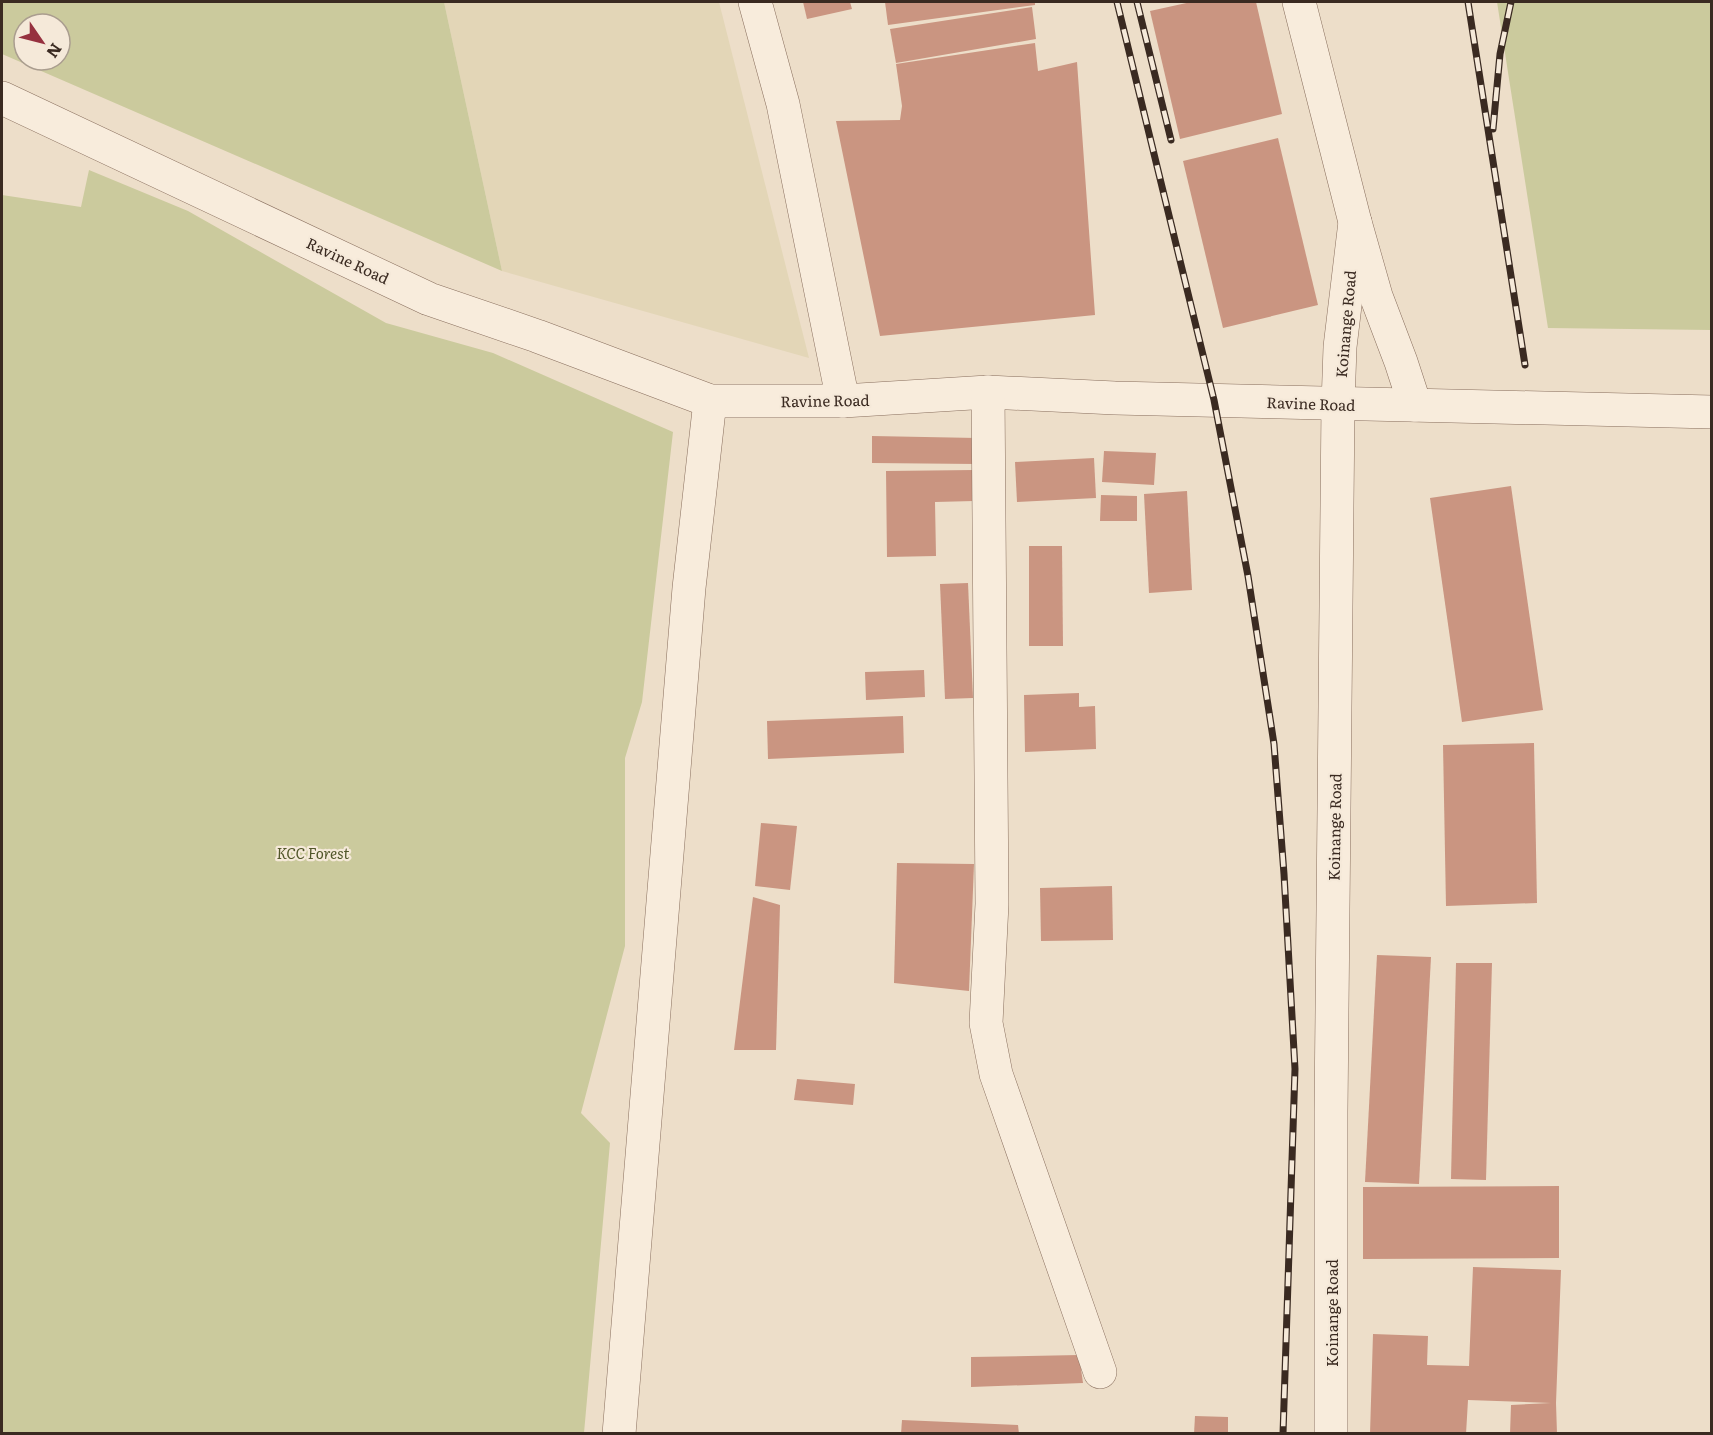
<svg xmlns="http://www.w3.org/2000/svg" width="1713" height="1435" font-family="Literata,serif">
<style>
.farmland{fill:#e3d6b7}
.green{fill:#cbca9d;fill-rule:evenodd}
.building{fill:#ca9581}
.lines{fill:none;stroke-linecap:round;stroke-linejoin:round}
.minor-casing{stroke:#896f5e;stroke-width:34}
.minor{stroke:#f8ecdc;stroke-width:33}
.rail-casing{stroke:#3a2a21;stroke-width:7}
.rail{stroke:#f5e9d9;stroke-width:4.5;stroke-dasharray:14;stroke-linecap:butt}
.labels{text-anchor:middle;dominant-baseline:central;stroke-width:4.5;stroke-linejoin:round;paint-order:stroke}
.street-label{font-size:15px;fill:#3a2a21;stroke:#f5e9d9}
.park-label{font-size:15px;font-style:italic;fill:#515629;stroke:#f5e9d9}
</style>
<rect width="100%" height="100%" fill="#eddec9"/>
<path class="farmland" d="M444,2H719L809,358L502,271Z"/>
<g class="green">
<path d="M2,2H444L502,271L2,54ZM24,24H60V60H24Z"/>
<path d="M1497,2H1711V330L1548,328Z"/>
<path d="M89,170L188,211L386,323L493,353L673,432L642,702L625,758V946L581,1113L610,1143L584,1433H2V195L81,207Z"/>
</g>
<g class="building">
<path d="M803,2H850L852,9L807,19Z"/>
<path d="M885,2H1035V5L888,25Z"/>
<path d="M1191,2H1256L1282,114L1180,139L1150,11Z"/>
<path d="M1032,7L1036,39L896,63L890,29Z"/>
<path d="M1035,43L1038,71L1077,62L1095,315L880,336L836,121L900,120L902,106L896,64Z"/>
<path d="M1278,138L1318,305L1223,328L1183,161Z"/>
<path d="M872,436L977,438L976,464L872,463Z"/>
<path d="M1104,451L1156,453L1154,485L1102,482Z"/>
<path d="M1094,458L1096,498L1017,502L1015,462Z"/>
<path d="M974,470V501L935,502L936,556L887,557L886,471Z"/>
<path d="M1511,486L1543,710L1462,722L1430,498Z"/>
<path d="M1187,491L1192,590L1149,593L1144,494Z"/>
<path d="M1101,495L1137,496V521H1100Z"/>
<path d="M1029,546H1062L1063,646H1029Z"/>
<path d="M968,583L973,698L945,699L940,584Z"/>
<path d="M924,670L925,697L866,700L865,672Z"/>
<path d="M1079,693V707L1095,706L1096,749L1025,752L1024,695Z"/>
<path d="M903,716L904,753L768,759L767,721Z"/>
<path d="M1534,743L1537,903L1446,906L1443,745Z"/>
<path d="M761,823L797,826L790,890L755,886Z"/>
<path d="M897,863L974,864L969,991L894,983Z"/>
<path d="M1112,886L1113,940L1041,941L1040,888Z"/>
<path d="M753,897L780,905L776,1050H734Z"/>
<path d="M1377,955L1431,957L1419,1184L1365,1182Z"/>
<path d="M1456,963H1492L1486,1180L1451,1179Z"/>
<path d="M797,1079L855,1084L853,1105L794,1100Z"/>
<path d="M1559,1186V1258L1363,1259V1187Z"/>
<path d="M1473,1267L1561,1270L1556,1403L1557,1434H1510L1511,1405L1551,1403L1468,1400L1466,1434H1370L1373,1334L1428,1336L1427,1365L1469,1366Z"/>
<path d="M1079,1355L1083,1383L971,1387V1357Z"/>
<path d="M1195,1416L1228,1417V1434H1194Z"/>
<path d="M902,1420L1018,1425L1019,1434H901Z"/>
</g>
<g class="lines">
<defs>
<g id="minor">
<path d="M755,2L783,104L843,401"/>
<path d="M1299,2L1355,222L1376,296L1401,362L1415,405"/>
<path d="M2,98L429,299L537,336L710,401H843L988,392L1115,398L1712,412"/>
<path d="M988,392L992,904L986,1023L996,1074L1100,1372"/>
<path d="M619,1434L689,588L710,401"/>
<path d="M1331,1434V1112L1338,405L1340,347L1355,222"/>
</g>
</defs>
<use href="#minor" class="minor-casing"/>
<use href="#minor" class="minor"/>
<defs>
<g id="rail">
<path d="M1117,2L1214,400L1248,576L1274,744L1284,874L1295,1069L1283,1434"/>
<path d="M1137,2L1171,140"/>
<path d="M1468,2L1525,365"/>
<path d="M1493,129L1500,54L1511,2"/>
</g>
</defs>
<use href="#rail" class="rail-casing"/>
<use href="#rail" class="rail"/>
</g>
<g class="labels">
<g class="street-label">
<text transform="translate(348 260) rotate(25)">Ravine Road</text>
<text transform="translate(1345 324) rotate(-85)">Koinange Road</text>
<text transform="translate(825 400) rotate(-1)">Ravine Road</text>
<text transform="translate(1311 403) rotate(2)">Ravine Road</text>
<text transform="translate(1334 827) rotate(-89)">Koinange Road</text>
<text transform="translate(1331 1313) rotate(-90)">Koinange Road</text>
</g>
<g class="park-label">
<text x="313" y="852">KCC Forest</text>
</g>
</g>
<rect width="1713" height="1435" fill="none" stroke="#3a2a21" stroke-width="6"/>
<g transform="translate(42 42) rotate(125)"><circle r="28" fill="#f5e9d9" stroke="#aa9d8f" stroke-width="1.5"/>
<path d="M0-4.5L10 22L0 15L-10 22Z" fill="#96313f"/>
<text y="-9" font-size="16" font-weight="bold" text-anchor="middle" fill="#3a2a21">N</text>
</g>
</svg>
